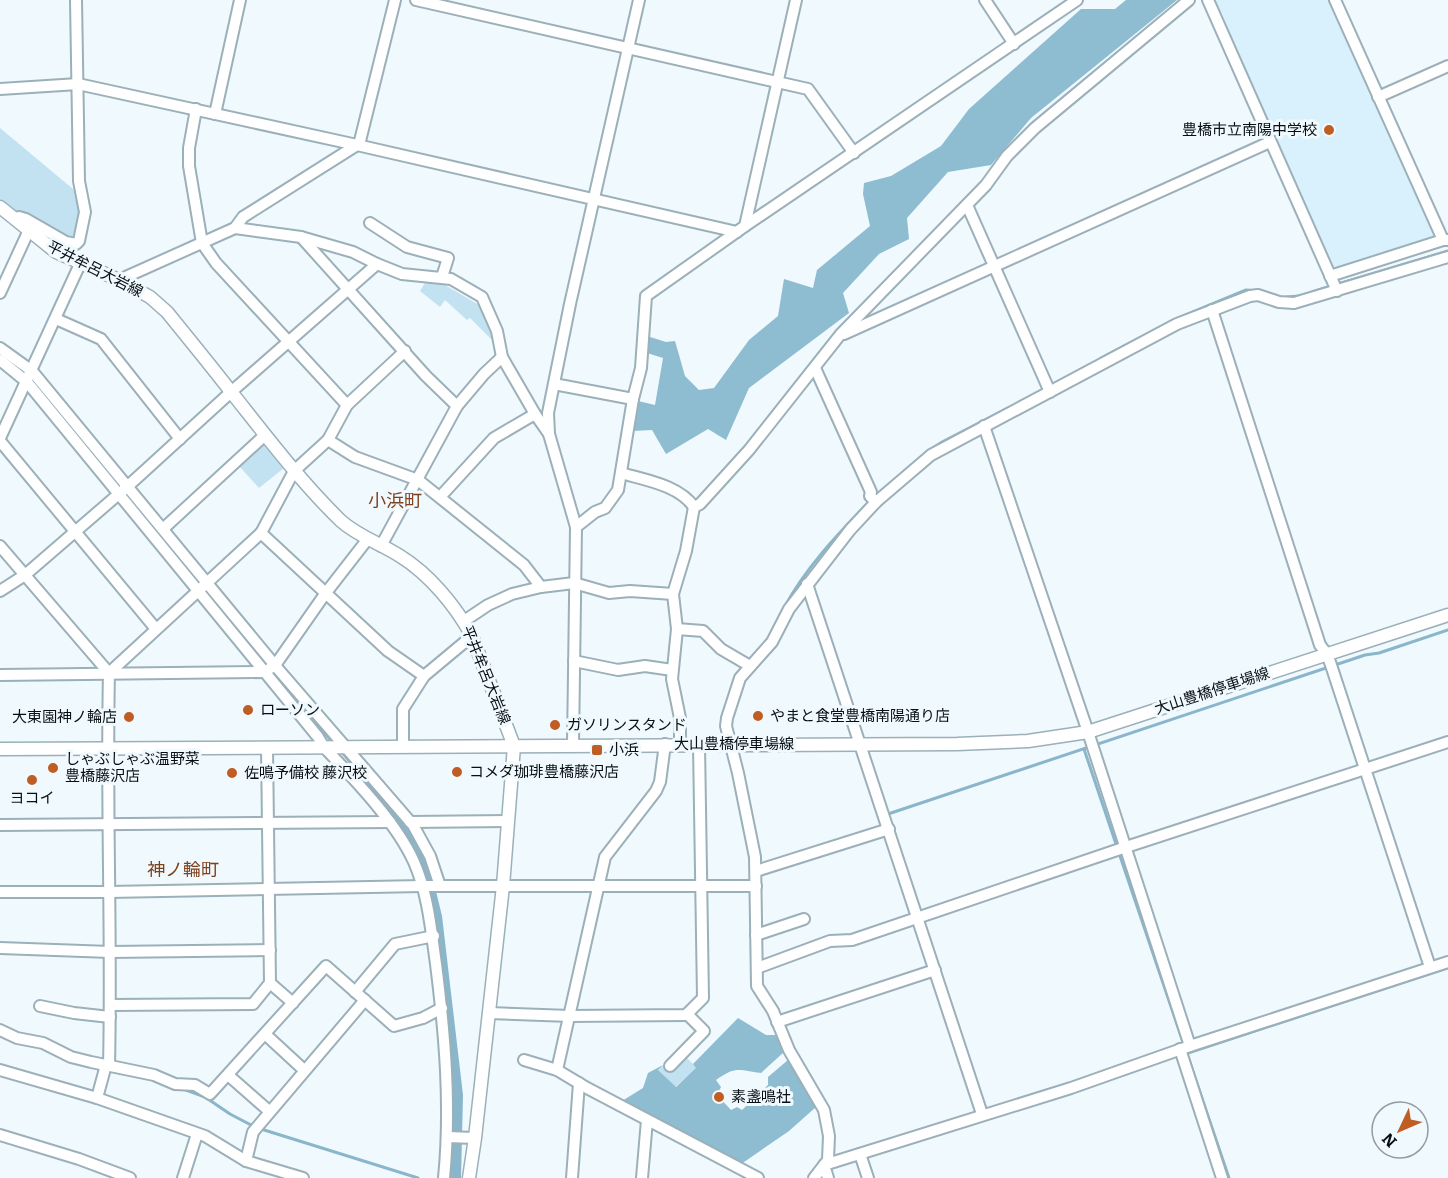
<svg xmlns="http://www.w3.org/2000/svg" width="1448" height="1178" font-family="Bitter,'Noto Sans JP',serif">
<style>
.built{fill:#d9f1fc}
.green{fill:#c3e2f1}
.forest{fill:#8ebcd0}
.water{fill:#89b6ca}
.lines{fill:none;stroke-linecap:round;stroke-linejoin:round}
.stream{stroke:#89b6ca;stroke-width:3}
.minor-casing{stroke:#9bb0b9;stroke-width:14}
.major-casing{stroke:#9bb0b9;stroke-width:15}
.minor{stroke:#fff;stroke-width:10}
.major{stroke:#fff;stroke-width:12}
.poi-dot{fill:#bf5d22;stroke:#f0f9fd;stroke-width:2}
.labels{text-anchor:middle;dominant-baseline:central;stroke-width:6;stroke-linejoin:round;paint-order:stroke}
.poi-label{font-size:15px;fill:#080f12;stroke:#f0f9fd;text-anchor:start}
.street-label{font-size:15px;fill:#080f12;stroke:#f0f9fd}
.quarter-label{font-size:18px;fill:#80411d;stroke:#f0f9fd}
</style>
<rect width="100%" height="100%" fill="#f0f9fd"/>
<path class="built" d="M1213,0H1330L1437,238L1332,270L1223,22L1225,21L1222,13L1219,14Z"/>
<g class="green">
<path d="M0,128L79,194L83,213L75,241L19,215L0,203Z"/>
<path d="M425,283L445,285L479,305L491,330L493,341L470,318L467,320L445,300L440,307L420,291Z"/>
<path d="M261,444H264L284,468L259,488L239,466Z"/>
<path d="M685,1056L697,1068L675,1087L658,1070L663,1065L669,1071Z"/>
</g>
<g class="forest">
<path d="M1126,0H1177L1031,118L991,165L948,172L907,218L909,239L879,254L843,293L849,313L749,388L726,440L708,429L666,454L652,430L632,431L638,401L655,405L663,358L647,353V336L666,342L675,341L685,376L699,390L714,388L749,340L778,316L784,279L813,288L817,270L870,226L863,194L864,183L891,176L941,146L969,109L1081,9H1115Z"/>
<path d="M738,1018L766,1035H777L784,1052L761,1073C738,1070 736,1066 716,1080L721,1087L717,1095L731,1110L737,1107L742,1110L768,1085V1077L788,1060L814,1100L816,1107L789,1131L731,1171L727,1167L622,1101L643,1088L648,1073L663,1065L658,1070L676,1087L696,1068L693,1064Z"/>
</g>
<path class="water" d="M375,788L413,836L420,849L434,883L442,916L463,1095L461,1178H448L440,955L434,916L426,884L369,793Z"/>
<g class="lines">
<g class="stream">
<path d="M1338,284L1448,251"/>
<path d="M1312,292L1331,286"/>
<path d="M1286,297L1300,296"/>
<path d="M1176,319L1246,290L1259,291"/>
<path d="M1101,358L1170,322"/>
<path d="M927,452L942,442L1008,408"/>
<path d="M125,493L268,666"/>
<path d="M784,608C804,570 836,536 866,505"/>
<path d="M273,671L334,744"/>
<path d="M1084,749L1117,847"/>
<path d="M341,751L375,792"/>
<path d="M888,814L1365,655L1379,653L1448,630"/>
<path d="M1119,853L1229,1178"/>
<path d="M1188,1053L1448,968"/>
<path d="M155,1081L168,1086"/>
<path d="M186,1090L205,1097L230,1114L251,1125"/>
<path d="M261,1129L418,1178"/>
</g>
<defs>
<g id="minor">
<path d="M416,0L808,89L854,153"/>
<path d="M985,0L1014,44"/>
<path d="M1208,0L1337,291"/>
<path d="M1335,0L1443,240H1448"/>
<path d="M0,89L78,84L357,145L737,232"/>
<path d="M1378,97L1448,66"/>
<path d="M196,109L189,148V166L202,243L216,263L347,405"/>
<path d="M215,114L240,0"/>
<path d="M359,145L395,0"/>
<path d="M967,205L1050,392"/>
<path d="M16,219L19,217L26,219L66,242L76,244L79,241L85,212L79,181L76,0"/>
<path d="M370,223L407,247L448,258L442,277"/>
<path d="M745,226L796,0"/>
<path d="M235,228L301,237L426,376L457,406"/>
<path d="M301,237L353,252L377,264"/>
<path d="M1330,276L1443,240"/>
<path d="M119,280L235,228L243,217L357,145"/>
<path d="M0,293L29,230"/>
<path d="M1212,310L1320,645L1327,654L1331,665L1430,967"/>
<path d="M56,319L101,339L180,439"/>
<path d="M844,334L1270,142"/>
<path d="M0,348L32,371L278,669L413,825L430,856L440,886"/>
<path d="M0,360L27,382L318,737L324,747C354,779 396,822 414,862C428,894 431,929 436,964C445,1036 451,1106 444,1178"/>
<path d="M815,368L871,492L870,496L876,502"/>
<path d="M554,384L633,399"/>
<path d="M984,426L1088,732L1190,1046"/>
<path d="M549,434L548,413L570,304L639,0"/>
<path d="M0,438L80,264"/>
<path d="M328,440L355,457L418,480L524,565L541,587"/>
<path d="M0,441L156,629"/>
<path d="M621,473C645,480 679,485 694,507"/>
<path d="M440,497L494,438L535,414"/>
<path d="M576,527L595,512L605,508L618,490L633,399L641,368L646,296L745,226L1077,0"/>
<path d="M164,528L265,435"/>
<path d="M261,533L388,651L424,676"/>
<path d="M0,546L109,673C106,804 112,935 109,1066"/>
<path d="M381,546L457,406L484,374L502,357"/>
<path d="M807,584L982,1114"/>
<path d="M0,591L25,575L128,486L231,392L377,264L402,274L451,279L482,297L497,331L502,357L535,414L549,434L576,527L573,745"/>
<path d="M464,621L488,605L512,594L541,587L574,583L609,593L630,591L673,594"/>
<path d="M677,629L703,631L721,649L750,666"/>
<path d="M574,661L618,670L645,666L672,670"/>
<path d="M109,673L261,533L294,471L328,440L347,405L405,351"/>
<path d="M0,675L265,672L276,664L325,594L367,540"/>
<path d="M680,745V718L672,679L677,629L673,594L686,551L694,507L700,504L749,450L840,335L986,185L1007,156L1035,128L1189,0"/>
<path d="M403,746V709L424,676L472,636"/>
<path d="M410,822L508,821"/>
<path d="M0,825L390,822"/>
<path d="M756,871L889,829"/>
<path d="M0,892H109L422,886H756"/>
<path d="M756,935L804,919"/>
<path d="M0,948L110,952L270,950"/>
<path d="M757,968L830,941L852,940L1123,848L1448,742"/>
<path d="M270,983L293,1003"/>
<path d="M355,992L395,944L434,936"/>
<path d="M110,1005L253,1004L270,983L267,748"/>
<path d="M40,1006L74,1013L110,1017"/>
<path d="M489,1013L570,1016L686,1015L703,998L699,745"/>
<path d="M777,1022L935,970"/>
<path d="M0,1030L17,1038L43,1043L71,1057L91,1062L154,1075L175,1084L195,1085L210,1094L326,966L394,1026L423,1018L442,1008"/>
<path d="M265,1034L304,1070"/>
<path d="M1180,1049L1222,1178"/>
<path d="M524,1060L557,1070L587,1088L758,1178"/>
<path d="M670,1066L704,1031L687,1014"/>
<path d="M0,1070L97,1098L205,1136L246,1161L303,1178"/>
<path d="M557,1070L605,857L656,791L660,782L665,744"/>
<path d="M228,1075L269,1111"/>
<path d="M97,1098L106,1065"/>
<path d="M0,1135L79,1159L130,1178"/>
<path d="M447,1137L475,1138"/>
<path d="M860,1154L868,1178"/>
<path d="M246,1161L253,1132L365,1000"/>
<path d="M183,1178L197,1134"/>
<path d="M572,1178L579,1083"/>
<path d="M642,1178L647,1120"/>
<path d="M814,1178L828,1160L829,1136L824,1110L789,1050L773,1011L757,986L755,857L738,773L726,726L727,718L740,678L772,642L789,609L850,530L876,502L931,455L1177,324L1250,296L1258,295L1279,302L1294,303L1448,257"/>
<path d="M828,1178L824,1165L1071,1088L1190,1046L1448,962"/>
</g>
<g id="major">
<path d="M0,207L56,252L119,280L150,297L167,312C189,339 211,366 232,393C267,437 301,482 341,521C359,537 380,543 400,556C429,574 455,605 472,636L514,746L503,886L475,1138L469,1178"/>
<path d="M0,749L957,744L1028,741L1088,732L1448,615"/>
</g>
</defs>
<use href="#minor" class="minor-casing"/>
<use href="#major" class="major-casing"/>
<use href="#minor" class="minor"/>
<use href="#major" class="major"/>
</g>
<g class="poi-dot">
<circle cx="1329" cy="130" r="6"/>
<circle cx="248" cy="710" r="6"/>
<circle cx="758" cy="716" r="6"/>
<circle cx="129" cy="717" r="6"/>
<circle cx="555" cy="725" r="6"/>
<rect x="591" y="744" width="12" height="12" rx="3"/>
<circle cx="53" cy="768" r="6"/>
<circle cx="457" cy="772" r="6"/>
<circle cx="232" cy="773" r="6"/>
<circle cx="32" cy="780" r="6"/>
<circle cx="719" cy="1097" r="6"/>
</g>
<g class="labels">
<g class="poi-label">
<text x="1317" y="130" text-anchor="end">豊橋市立南陽中学校</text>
<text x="260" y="710">ローソン</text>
<text x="770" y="716">やまと食堂豊橋南陽通り店</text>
<text x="117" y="717" text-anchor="end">大東園神ノ輪店</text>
<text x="567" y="725">ガソリンスタンド</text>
<text x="609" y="750">小浜</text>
<text x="65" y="759">しゃぶしゃぶ温野菜<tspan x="65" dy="17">豊橋藤沢店</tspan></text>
<text x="469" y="772">コメダ珈琲豊橋藤沢店</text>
<text x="244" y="773">佐鳴予備校 藤沢校</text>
<text x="32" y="798" text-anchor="middle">ヨコイ</text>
<text x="731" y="1097">素盞鳴社</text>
</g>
<g class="street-label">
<text transform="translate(95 269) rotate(27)">平井牟呂大岩線</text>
<text transform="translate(486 675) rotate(68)">平井牟呂大岩線</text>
<text transform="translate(1212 691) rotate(-18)">大山豊橋停車場線</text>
<text x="734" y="744">大山豊橋停車場線</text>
</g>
<g class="quarter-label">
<text x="395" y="501">小浜町</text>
<text x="183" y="870">神ノ輪町</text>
</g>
</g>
<g transform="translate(1400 1130) rotate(226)"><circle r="28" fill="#f0f9fd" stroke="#939b9f" stroke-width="1.5"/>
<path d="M0-4.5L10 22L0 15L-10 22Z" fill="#bf5d22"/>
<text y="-9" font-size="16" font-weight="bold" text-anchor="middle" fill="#080f12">N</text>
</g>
</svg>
